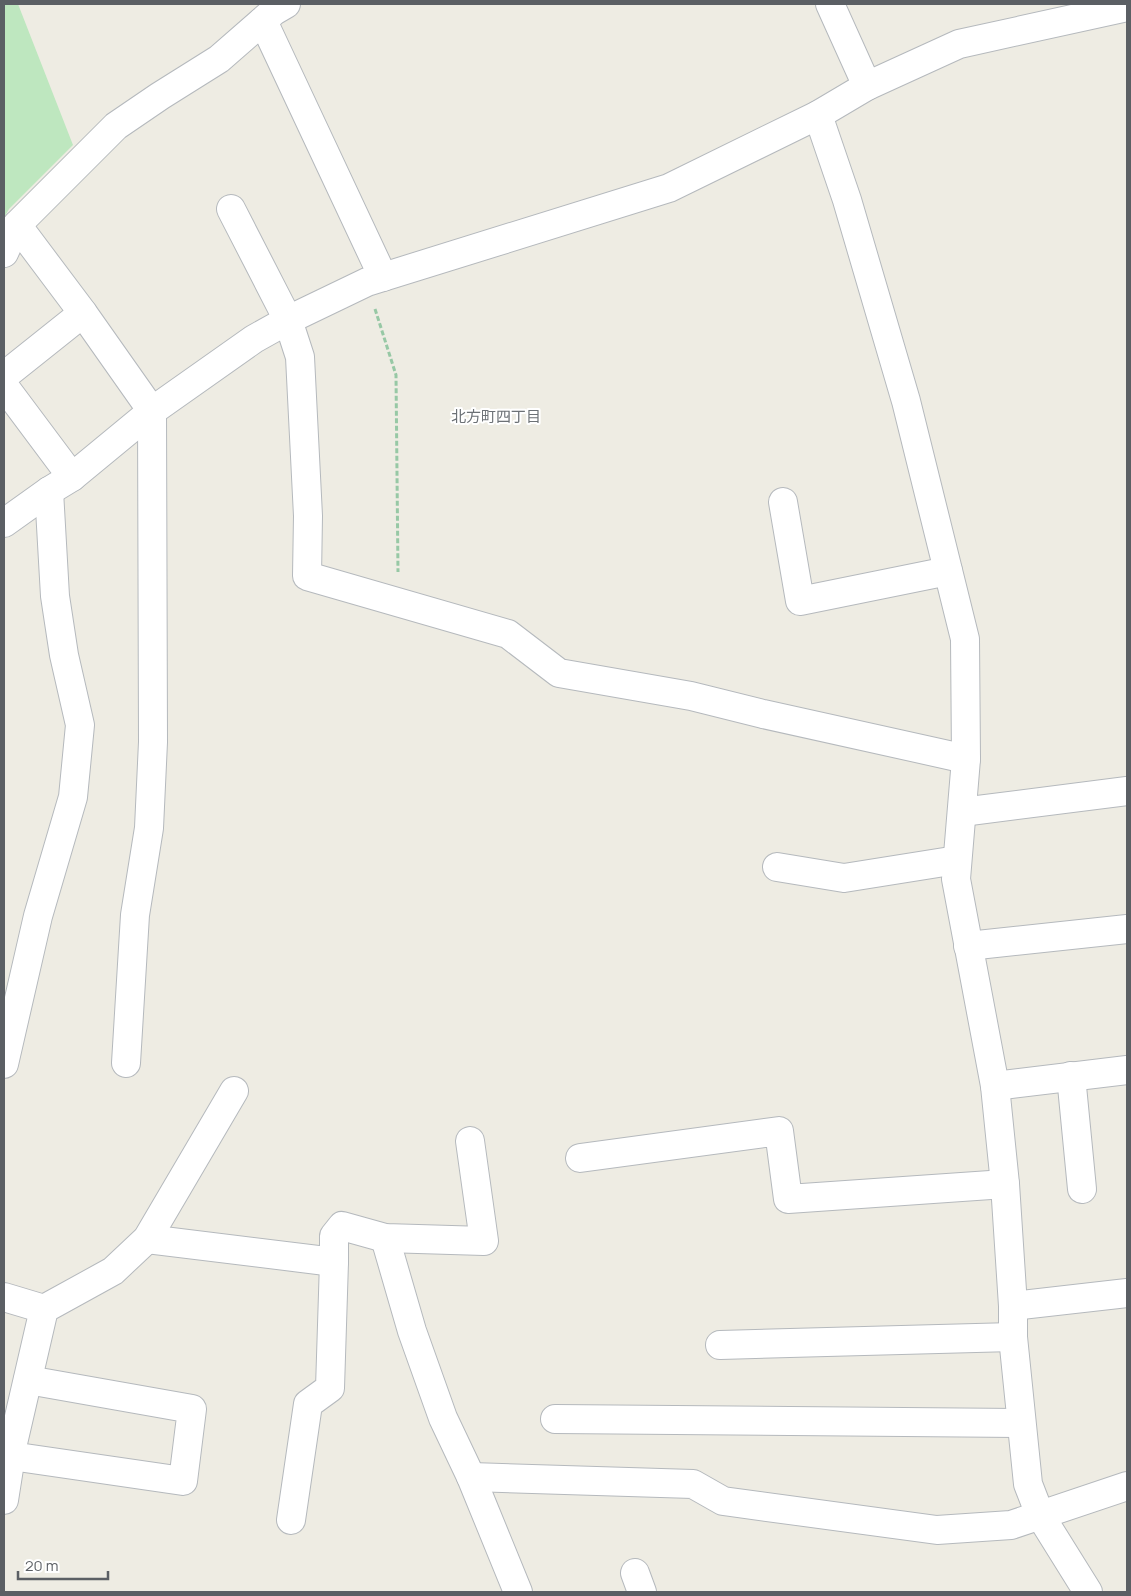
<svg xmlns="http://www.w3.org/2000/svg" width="1131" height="1596" font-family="Manrope,'Noto Sans JP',sans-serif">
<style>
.green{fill:#bee7bf}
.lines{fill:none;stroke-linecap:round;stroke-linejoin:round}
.minor-casing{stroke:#b5b9bd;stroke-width:30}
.path{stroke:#97c8a5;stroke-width:3;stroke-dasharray:5 2.5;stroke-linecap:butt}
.minor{stroke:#fff;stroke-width:28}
.labels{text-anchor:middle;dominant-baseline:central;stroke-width:4;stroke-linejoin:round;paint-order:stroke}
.neighbourhood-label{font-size:15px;fill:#6c7176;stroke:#fff}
</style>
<rect width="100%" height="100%" fill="#eeece3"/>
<path class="green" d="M4,4H18L73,145L9,209L4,218Z"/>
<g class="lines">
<defs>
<g id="minor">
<path d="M830,4L867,86"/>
<path d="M263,21L383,277"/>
<path d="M818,115L847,200L906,401L965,639L966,759L956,879L995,1086L1005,1184L1013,1306V1337L1028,1484L1040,1515L1088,1592"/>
<path d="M231,209L288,320L300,357L308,516L307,576L508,634L559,673L691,696L763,714L966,759"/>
<path d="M17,225L83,313L152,411L153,742L149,828L135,915L126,1063"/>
<path d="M4,253L17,225L116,126L160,96L219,59L274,11L286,4"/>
<path d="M4,376L83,313"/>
<path d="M4,386L72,477"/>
<path d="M783,502L800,601L948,571"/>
<path d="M4,523L49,491L72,477L152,411L254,339L288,320L367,282L669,188L818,115L867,86L959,44L1127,7"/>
<path d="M962,812L1127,791"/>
<path d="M777,867L844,878L957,860"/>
<path d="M968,946L1127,929"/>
<path d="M4,1064L38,916L73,797L80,725L64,655L55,596L49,491"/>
<path d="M1071,1076L1082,1189"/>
<path d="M995,1086L1127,1070"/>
<path d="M580,1158L779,1131L788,1199L1005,1184"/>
<path d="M385,1238L412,1331L443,1418L471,1477L518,1592"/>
<path d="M147,1239L334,1262V1236L342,1226L385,1238L484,1241L470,1141"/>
<path d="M4,1297L44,1309"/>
<path d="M1013,1306L1127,1293"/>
<path d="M720,1345L1013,1337"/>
<path d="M555,1419L1021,1423"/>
<path d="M11,1456L183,1481L192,1409L28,1380"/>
<path d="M471,1477L693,1484L723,1501L937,1530L1011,1525L1127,1486"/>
<path d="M4,1500L13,1443L44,1309L113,1271L147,1239L234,1091"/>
<path d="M291,1520L308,1404L330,1388L334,1262"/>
<path d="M635,1573L642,1592"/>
</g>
</defs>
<use href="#minor" class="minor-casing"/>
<path class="path" d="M375,309L396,375L398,572"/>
<use href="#minor" class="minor"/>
</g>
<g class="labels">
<g class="neighbourhood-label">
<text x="496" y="416">北方町四丁目</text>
</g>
</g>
<rect width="1131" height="1596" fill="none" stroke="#5b5f64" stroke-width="10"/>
<path d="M18 1571v8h90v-8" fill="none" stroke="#5b5f64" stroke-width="2.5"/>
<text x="25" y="1571" font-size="15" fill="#5b5f64" stroke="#ffffff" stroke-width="4" paint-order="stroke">20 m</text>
</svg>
